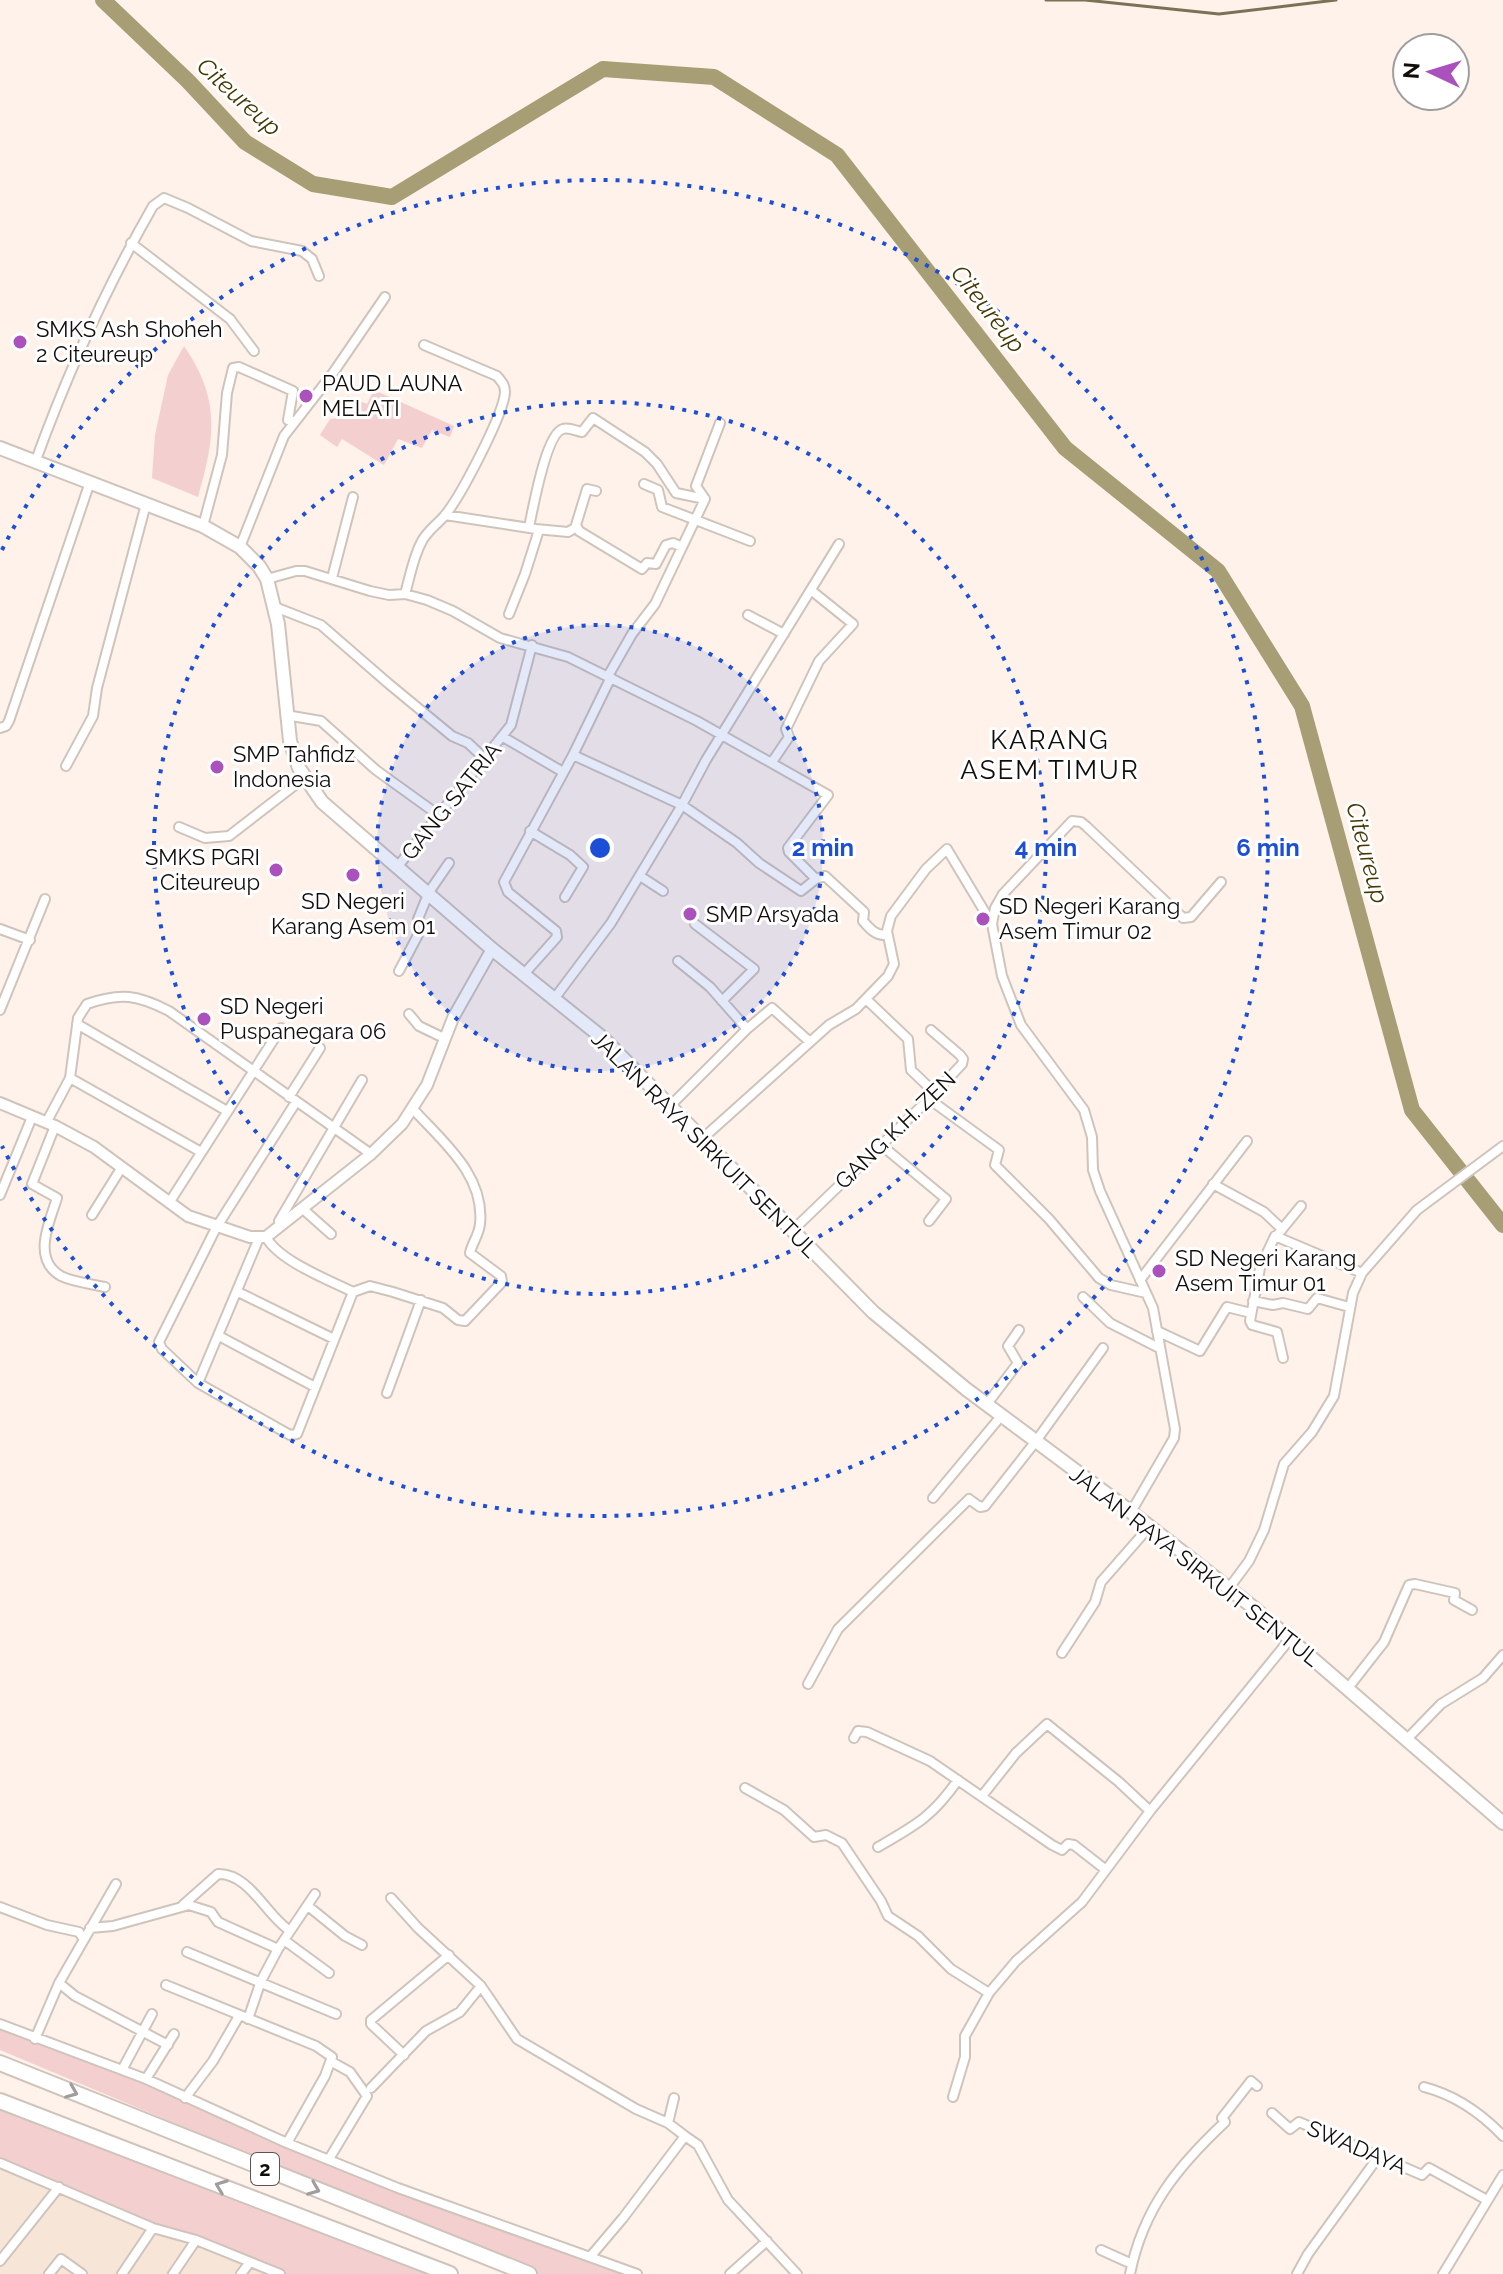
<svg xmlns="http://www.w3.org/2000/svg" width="1503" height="2274" font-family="Raleway,sans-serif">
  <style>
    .built { fill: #f7e5d8 }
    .green { fill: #f4cfcf }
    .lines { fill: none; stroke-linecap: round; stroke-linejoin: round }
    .stream { stroke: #7a7255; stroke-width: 3 }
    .river { stroke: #a89e75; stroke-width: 16 }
    .minor-casing { stroke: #cfc4bc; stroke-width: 12 }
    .tertiary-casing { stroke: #cfc4bc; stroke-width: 14 }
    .primary-casing { stroke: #cfc4bc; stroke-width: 16 }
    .motorway-casing { stroke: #cfc4bc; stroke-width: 18 }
    .minor { stroke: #fff; stroke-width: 8 }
    .tertiary { stroke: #fff; stroke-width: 10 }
    .primary { stroke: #fff; stroke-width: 12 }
    .motorway { stroke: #fff; stroke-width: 14 }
    .oneway { stroke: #9f9e9d }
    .ring { fill: none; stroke: #1d4ed8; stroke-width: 4; stroke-dasharray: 4 8 }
    .poi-dot { fill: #aa51bd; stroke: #fff; stroke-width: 3 }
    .labels { text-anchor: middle; stroke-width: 6; stroke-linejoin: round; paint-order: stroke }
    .shield { fill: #fff; stroke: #585654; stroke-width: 2 }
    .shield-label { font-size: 20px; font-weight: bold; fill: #100d0a }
    .poi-label { font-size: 22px; fill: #100d0a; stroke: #fff; text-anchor: start }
    .street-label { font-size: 22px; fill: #100d0a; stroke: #fff }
    .water-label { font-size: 24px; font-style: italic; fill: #443800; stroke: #fff }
    .quarter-label { font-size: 26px; letter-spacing: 2px; fill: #100d0a; stroke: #fff }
    .centre { fill: #1d4ed8; stroke: #fff; stroke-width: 4 }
    .ring-label { font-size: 24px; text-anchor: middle; font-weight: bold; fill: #1d4ed8; stroke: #fff; stroke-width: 6; stroke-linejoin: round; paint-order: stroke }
  </style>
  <rect width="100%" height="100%" fill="#fef2ea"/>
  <path class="built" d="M0 2155 329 2274H0Z"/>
  <path class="green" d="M184 346C221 400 215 437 198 497L152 478 155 435 168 375Z
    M374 390 454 426 450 437 432 430 422 448 398 439 384 465 342 439 337 447 320 435 330 419 337 418 348 396 367 404Z
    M0 2025 146 2079 287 2143 635 2274H533L0 2050Z
    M0 2101 450 2274H278L0 2162Z"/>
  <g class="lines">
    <path class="stream" d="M1046 0H1085L1219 14 1336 0"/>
    <path class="river" d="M103 0 188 81 245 142 313 184 392 197 603 69 714 77 837 155 1065 448 1218 571 1302 706 1412 1110 1503 1225"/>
    <g class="minor-casing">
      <path id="minor" d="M131 243 230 319 254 351
        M36 460C68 372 106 288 153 206L164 198 188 208 251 241 302 251 312 259 319 276
        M644 484 658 490 662 507 750 541
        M596 491 587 489 576 525 579 531 642 569 647 563 656 564 666 545 673 543 682 547
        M445 515 536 529 538 533 525 574 509 614
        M203 526 222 455 227 393 233 368 239 367 293 391 288 420 294 421
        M529 527C533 509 546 433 563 429 569 427 576 431 582 432L593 418 645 452 657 464 676 493 705 499
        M536 529 568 532 575 528
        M240 547 284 436 333 373 385 297
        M332 578 353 497
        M267 579 296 571H305L370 591 389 595 405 594 427 600 453 611 500 638 568 657 697 721 828 795 788 848 789 852 816 879
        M405 594C410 577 413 557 422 541 428 530 438 524 446 514 461 495 504 414 505 392 505 385 502 382 497 376L424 345
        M275 607 321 625 389 684 452 736 468 743 484 758
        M748 615 784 634
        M608 676 632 634 655 604 705 499 696 486 720 423
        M286 715 321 721 376 770 437 814
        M0 728 6 726 9 721 90 482
        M503 737 563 772
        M573 755 682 805 737 843 759 863 801 891 816 879 825 876 864 912 863 921C870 929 876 936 887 935
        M772 762 789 737 786 729 819 661 853 624 812 591
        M66 766 93 716 97 688 146 504
        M179 827 205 838 229 836 304 778
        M530 831 570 855 583 867 565 897
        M398 866 511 725 532 645
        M640 876 663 891
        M695 924 754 969 722 1001
        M0 929 30 940
        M678 961 710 987 747 1029
        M399 971 418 935V919L429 892 449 863
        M524 974 557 937 556 931 508 892 504 882 573 755 611 677
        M554 999 611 923 682 805 706 760 839 544
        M866 999 908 1039 911 1070 935 1093
        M0 1010 45 899
        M409 1014 419 1026 444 1038
        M77 1024 227 1111
        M289 1097 320 1048
        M929 1099 999 1150 995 1165 1049 1219 1099 1278 1111 1285 1146 1293
        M670 1106 747 1029 772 1008 810 1042
        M46 1123 70 1078
        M55 1126 32 1184 57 1198C50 1221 31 1259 61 1276 73 1282 92 1284 105 1287
        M702 1139 829 1025 856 1009 888 976 894 964 887 931 891 916 926 869 947 849 992 924
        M880 1144 946 1199 929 1221
        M201 1152 70 1078 78 1018 87 1004C121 992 138 995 169 1011L371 1154
        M1213 1184 1264 1212 1282 1229
        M0 1195 32 1117
        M169 1203 281 1028
        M304 1210 331 1234
        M92 1215 122 1167
        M279 1221 362 1080
        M792 1231 929 1099 962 1064 963 1059 960 1055 931 1030
        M1279 1233 1301 1206
        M266 1237C279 1261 329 1280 353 1292L297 1434 290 1435 198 1383 162 1349 159 1342 216 1228 296 1102
        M1140 1280 1247 1141
        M238 1292 334 1339
        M353 1292 370 1286 393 1292 443 1308 458 1320 465 1321 502 1282 501 1276 470 1253C472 1243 479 1235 480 1224 485 1175 443 1142 413 1109
        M1083 1297 1110 1323 1159 1348
        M1253 1301 1273 1305 1283 1303 1308 1309 1317 1298 1349 1307
        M1157 1331 1200 1351 1227 1307 1251 1313
        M219 1336 315 1387
        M1283 1358 1277 1332 1252 1325 1250 1321 1260 1268 1275 1236 1362 1273
        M198 1383 259 1238
        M387 1393 421 1300
        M987 1404 1018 1363 1008 1346 1019 1330
        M933 1498 1002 1415
        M1131 1512 1174 1438 1175 1429 1153 1308 1100 1191 1093 1170 1092 1137 1084 1110 1021 1025 1002 976 992 924 995 908 1003 894 1072 821 1081 822 1086 826 1183 918 1191 917 1221 882
        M1229 1588 1249 1561 1264 1530 1284 1464 1312 1432 1334 1396 1353 1293 1362 1273 1417 1210 1503 1146
        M1062 1653 1095 1602 1101 1582 1150 1526
        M808 1684 838 1629 969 1499 980 1507 985 1506 1036 1441 1103 1348
        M1348 1688 1384 1642 1409 1585 1415 1584 1455 1593 1454 1600 1472 1610
        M854 1738 858 1731 867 1732 930 1761 1052 1845 1062 1850 1068 1844 1074 1845 1106 1870
        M1407 1739 1441 1704 1483 1678 1503 1655
        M745 1788 784 1810 814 1837 826 1835 842 1843 881 1901 888 1916 918 1936 951 1969 989 1993
        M982 1796 1016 1753 1047 1724 1119 1782 1150 1811
        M878 1847C916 1825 932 1817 958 1780
        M391 1898 418 1928 481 1986 517 2039 636 2109 668 2123
        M183 1905 218 1874C249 1873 266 1915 289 1930
        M308 1906 345 1936 362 1945
        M0 1907 47 1925 79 1932 83 1938
        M90 1928 113 1926 189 1905 211 1912 218 1922 278 1949
        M284 1940 329 1973
        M187 1952 336 2014
        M59 1983 75 1996 168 2045
        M166 1985 316 2046 332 2057 325 2076 287 2143
        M248 2019 261 1981 278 1949 315 1894
        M0 2024 146 2079 287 2143 398 2188 637 2274
        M35 2039 59 1983 116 1884
        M404 2055 371 2024V2020L449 1955
        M122 2070 152 2014
        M146 2079 174 2034
        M1424 2087C1455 2095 1481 2113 1503 2136
        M371 2088 426 2031 460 2012 481 1986
        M953 2097 965 2057V2036L989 1993 1016 1961 1082 1902 1150 1811 1290 1639
        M185 2098 213 2061 239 2016
        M1272 2113 1290 2129 1299 2122 1422 2175 1429 2168 1487 2200
        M685 2136 698 2145 728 2200 797 2274
        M329 2159 367 2096 350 2072 332 2062
        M0 2163 153 2228 196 2240 280 2274
        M1101 2250 1132 2264
        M590 2257 623 2218 685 2136 668 2123 674 2098
        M0 2261 59 2187
        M49 2274 61 2259 82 2274
        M122 2274 153 2228
        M173 2274 196 2240
        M241 2274 250 2262
        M730 2274 767 2241
        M1130 2274C1143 2209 1177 2167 1225 2122L1222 2118 1251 2081 1257 2086
        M1297 2274 1308 2254 1379 2156
        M1443 2274 1503 2175"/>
    </g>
    <g class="tertiary-casing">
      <path id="tertiary" d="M0 1103 55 1126 94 1147 188 1216 250 1237H266L371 1154 402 1124 427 1085 453 1018 492 949"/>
    </g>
    <g class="primary-casing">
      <path id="primary" d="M0 448 203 526 240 547 259 566 267 579 278 624 290 741 299 768 322 802 492 949 604 1039 873 1312 966 1389 1131 1512 1254 1608 1503 1823"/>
    </g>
    <g class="motorway-casing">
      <path id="motorway" d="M0 2063 529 2274
        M0 2101 450 2274"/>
    </g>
    <use href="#minor" class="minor"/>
    <use href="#tertiary" class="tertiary"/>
    <use href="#primary" class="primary"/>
    <use href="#motorway" class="motorway"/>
  </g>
  <defs><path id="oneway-chevron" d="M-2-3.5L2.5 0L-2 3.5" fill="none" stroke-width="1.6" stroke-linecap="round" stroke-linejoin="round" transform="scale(2)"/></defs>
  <g class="oneway">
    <use href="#oneway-chevron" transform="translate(72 2092) rotate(22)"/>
    <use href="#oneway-chevron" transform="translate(221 2186) rotate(-159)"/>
    <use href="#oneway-chevron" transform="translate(314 2189) rotate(22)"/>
  </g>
  <circle cx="600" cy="848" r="223" fill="#1d4ed8" fill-opacity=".12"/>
  <g class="ring">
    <circle cx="600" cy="848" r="223"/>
    <circle cx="600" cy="848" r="446"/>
    <path d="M2 550A668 668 0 1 1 2 1146"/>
  </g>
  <g class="poi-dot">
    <circle cx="20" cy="342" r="8"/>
    <circle cx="306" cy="396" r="8"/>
    <circle cx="217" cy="767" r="8"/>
    <circle cx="276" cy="870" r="8"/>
    <circle cx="353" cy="875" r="8"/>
    <circle cx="690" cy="914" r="8"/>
    <circle cx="983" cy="919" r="8"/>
    <circle cx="204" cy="1019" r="8"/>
    <circle cx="1159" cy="1271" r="8"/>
  </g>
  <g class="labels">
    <rect class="shield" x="251" y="2153" width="28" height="32" rx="6"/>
    <g class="shield-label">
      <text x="265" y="2176">2</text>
    </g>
    <g class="poi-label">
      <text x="36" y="337">SMKS Ash Shoheh<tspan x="36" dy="25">2 Citeureup</tspan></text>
      <text x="322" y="391">PAUD LAUNA<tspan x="322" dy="25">MELATI</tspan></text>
      <text x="233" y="762">SMP Tahfidz<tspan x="233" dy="25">Indonesia</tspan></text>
      <text x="260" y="865" text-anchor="end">SMKS PGRI<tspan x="260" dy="25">Citeureup</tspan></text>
      <text x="353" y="909" text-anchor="middle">SD Negeri<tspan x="353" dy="25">Karang Asem 01</tspan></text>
      <text x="999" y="914">SD Negeri Karang<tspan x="999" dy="25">Asem Timur 02</tspan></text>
      <text x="706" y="922">SMP Arsyada</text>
      <text x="220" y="1014">SD Negeri<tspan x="220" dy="25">Puspanegara 06</tspan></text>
      <text x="1175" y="1266">SD Negeri Karang<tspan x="1175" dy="25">Asem Timur 01</tspan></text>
    </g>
    <g class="street-label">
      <text transform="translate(451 801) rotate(-51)" y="8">GANG SATRIA</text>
      <text transform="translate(895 1130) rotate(-44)" y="8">GANG K.H. ZEN</text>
      <text transform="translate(705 1144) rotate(45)" y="8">JALAN RAYA SIRKUIT SENTUL</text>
      <text transform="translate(1195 1566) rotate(38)" y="8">JALAN RAYA SIRKUIT SENTUL</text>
      <text transform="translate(1357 2147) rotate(23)" y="8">SWADAYA</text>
    </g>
    <g class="water-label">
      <text transform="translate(239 97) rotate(42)" y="8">Citeureup</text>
      <text transform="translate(988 309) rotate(52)" y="8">Citeureup</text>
      <text transform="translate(1367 853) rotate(75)" y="8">Citeureup</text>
    </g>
    <g class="quarter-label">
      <text x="1050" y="749">KARANG<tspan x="1050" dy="30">ASEM TIMUR</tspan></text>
    </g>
  </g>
  <circle cx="600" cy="848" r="12" class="centre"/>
  <g class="ring-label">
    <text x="823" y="856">2 min</text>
    <text x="1046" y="856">4 min</text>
    <text x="1268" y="856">6 min</text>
  </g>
  <g transform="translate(1431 72) rotate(274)"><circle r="38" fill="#ffffff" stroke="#9f9e9d" stroke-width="2"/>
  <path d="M0-6L14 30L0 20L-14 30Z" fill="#aa51bd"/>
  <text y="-12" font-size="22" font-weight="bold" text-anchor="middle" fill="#100d0a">N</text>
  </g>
</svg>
